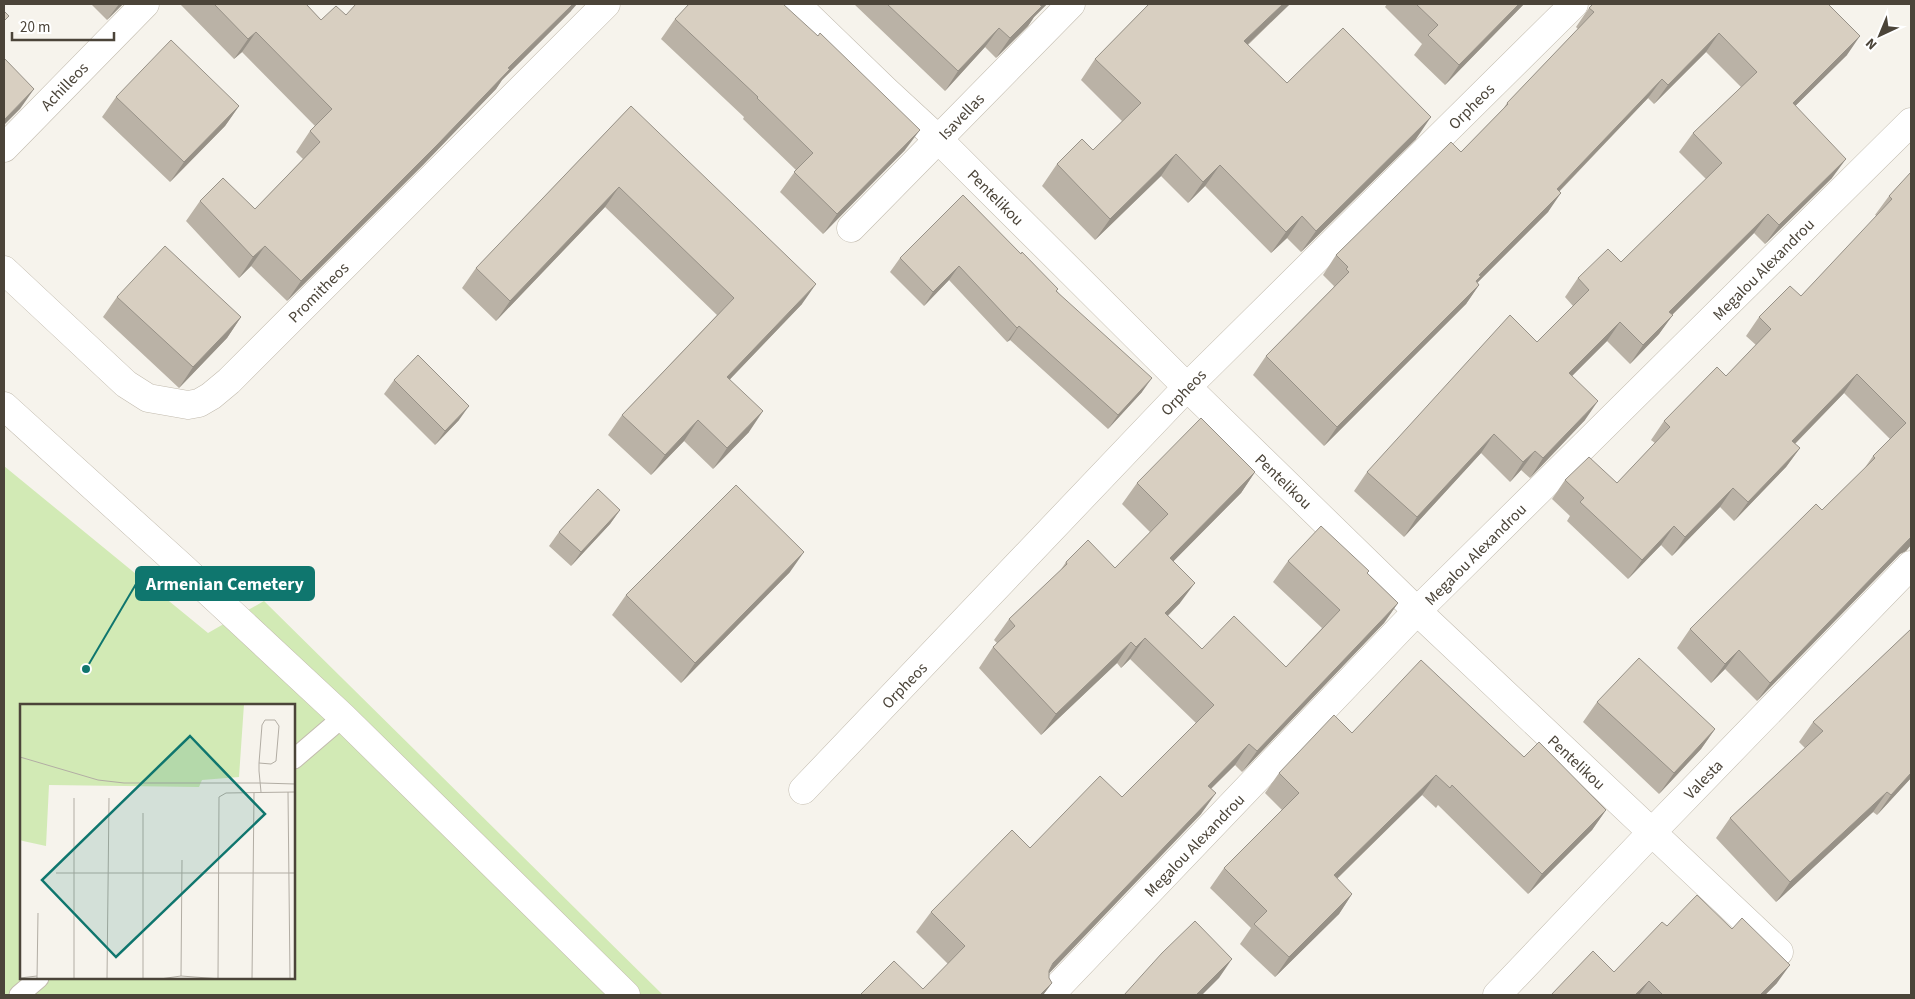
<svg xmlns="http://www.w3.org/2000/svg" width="1915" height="999" font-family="'Source Sans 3',sans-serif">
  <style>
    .green { fill: #d2eab5; fill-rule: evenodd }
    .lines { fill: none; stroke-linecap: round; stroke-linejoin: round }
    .lane-casing { stroke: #c2bbae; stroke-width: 21 }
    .street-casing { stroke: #c2bbae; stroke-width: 29 }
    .lane { stroke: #fff; stroke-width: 19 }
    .street { stroke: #fff; stroke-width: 28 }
    .wall { fill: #bab2a6 }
    .shaded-wall { fill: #979187 }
    .building { fill: #d8cfc1; stroke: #979187 }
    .labels { text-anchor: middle; stroke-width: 4; stroke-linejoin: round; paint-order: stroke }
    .street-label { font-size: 16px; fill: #4b4439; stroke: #fff }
    .inset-road { fill: none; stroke: #b2ada4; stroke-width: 1 }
    .view { fill: #0f766e; fill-opacity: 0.15; stroke: #0f766e; stroke-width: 2.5 }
    .inset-edge { fill: none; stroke: #4b4439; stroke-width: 2.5 }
    .leader { fill: none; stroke: #0f766e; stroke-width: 2 }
    .callout-dot { fill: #0f766e; stroke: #fff; stroke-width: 2 }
    .callout { fill: #0f766e; stroke: #0f766e; stroke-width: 2 }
    .callout-label { font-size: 18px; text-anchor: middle; font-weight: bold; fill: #fff }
  </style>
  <rect width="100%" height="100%" fill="#f6f3ec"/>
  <path class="green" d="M4 466 208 633 264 601 663 995H4ZM21 705H294V978H21Z"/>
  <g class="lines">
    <g class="lane-casing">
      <path id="lane" d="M294 759 343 717
        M19 995 39 978"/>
    </g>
    <g class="street-casing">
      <path id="street" d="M796 4 885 90 938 139 1187 387 1417 611 1779 952
        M4 148 145 4
        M851 228 1071 4
        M4 270 126 384 148 398 188 405 199 403 211 396 229 381 606 4
        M4 406 182 567 343 717 626 995
        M803 790 1187 387 1574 4
        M1050 995 1417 611 1911 122
        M1497 995 1652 832 1911 565"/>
    </g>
    <use href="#lane" class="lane"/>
    <use href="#street" class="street"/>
  </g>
  <path class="wall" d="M91 4H123L107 20Z
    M180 4H306L321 20 346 15 571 11 502 80 496 89 423 165 287 301 251 266 239 278 186 221 200 201 255 209 303 159 296 152 310 131 315 126 242 52 234 59Z
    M854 4H1047L1034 17 1028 26 996 58 985 47 945 91Z
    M1149 4H1290L1248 45 1287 83 1416 139 1301 252 1287 238 1271 253 1205 186 1188 203 1161 176 1095 240 1042 186 1057 164 1093 150 1122 121 1081 80 1095 59Z
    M1387 4H1524L1445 85 1414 55 1422 44 1385 7Z
    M1589 8 1847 55 1795 106 1832 178 1765 244 1754 233 1672 315 1659 334 1630 364 1607 341 1572 376 1585 420 1530 478 1521 470 1510 482 1481 453 1404 537 1354 491 1367 472 1537 342 1573 306 1565 297 1578 278 1621 262 1706 179 1679 152 1693 133 1741 87 1706 52 1654 104 1648 98 1559 192 1548 212 1477 283 1479 285 1466 304 1324 446 1253 375 1266 356 1333 288 1334 286 1323 275 1336 255 1461 152 1503 109 1507 103 1578 29 1576 27Z
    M675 19 905 150 823 234 780 192 796 170 743 119 744 117 661 39Z
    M116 97 239 106 225 126 170 182 102 117Z
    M631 106 802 304 730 379 749 432 713 469 684 441 651 475 608 435 622 415 717 315 605 207 496 321 462 288 476 268Z
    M1911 173V545L1906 551 1900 554 1757 701 1725 669 1711 683 1677 648 1690 629 1822 510 1864 469 1873 456 1890 439 1844 393 1795 444 1800 448 1786 467 1734 521 1720 507 1672 556 1661 545 1628 579 1567 521 1570 516 1552 499 1565 480 1617 483 1655 443 1651 440 1664 421 1726 376 1756 345 1746 336 1759 317 1801 296 1877 216 1875 215 1889 196Z
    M963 195 1057 291 1142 392 1108 429 1010 340 1007 342 949 280 924 306 890 272 900 258Z
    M117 297 241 317 227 338 179 388 103 317Z
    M394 380 459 420 435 445 384 394Z
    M1255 472 1241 493 1173 561 1180 603 1168 616 1202 649 1286 667 1322 628 1273 582 1288 561 1367 573 1398 603 1384 623 1242 772 1235 765 1211 789 1201 814 1049 973V978L1052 983 1043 995H860L923 989 948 964 916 932 931 912 1030 848 1122 797 1196 723 1130 659 1121 668 1117 663 1041 735 979 668 993 647 997 643 994 640 1009 619 1060 571 1066 562 1115 568 1150 532 1122 504 1137 483Z
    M620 510 610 524 571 566 549 546 559 532Z
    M790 572 681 683 612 615 626 595Z
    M1911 629V778L1877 815 1873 812 1776 902 1716 838 1730 818 1805 748 1799 742 1813 722Z
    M1597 702 1715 729 1701 749 1659 794 1583 722Z
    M1352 733 1524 757 1606 810 1592 830 1528 894 1438 805 1436 808 1422 795 1337 879 1352 894 1339 914 1275 977 1240 944 1251 928 1210 888 1224 868 1282 810 1265 793 1279 773Z
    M1667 926 1777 983 1765 995H1551L1614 972Z"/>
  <path class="shaded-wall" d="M119 4H123L107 20Z
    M573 4H577L571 11 502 80 496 89 423 165 287 301 301 281 508 68Z
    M1041 4H1047L1034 17 1028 26 996 58 1010 38Z
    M1283 4H1290L1229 62 1244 41Z
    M1519 4H1524L1445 85 1459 65Z
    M999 28 985 47 945 91 958 71Z
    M256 32 242 52 234 59 248 39Z
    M1719 33 1706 52 1654 104 1668 85Z
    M1860 36 1847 55 1779 122 1793 103Z
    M1662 79 1648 98 1543 208 1557 189Z
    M34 89 20 109 4 125V120Z
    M239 106 225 126 170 182 184 162Z
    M1431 117 1416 139 1301 252 1316 231Z
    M920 130 905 150 823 234 837 214Z
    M1176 154 1161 176 1095 240 1110 219Z
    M1846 159 1832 178 1765 244 1779 225Z
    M1220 165 1205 186 1188 203 1203 182Z
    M619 187 605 207 496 321 510 301Z
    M1561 193 1548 212 1473 287 1479 275Z
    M1768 214 1754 233 1656 331 1669 312Z
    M1302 216 1287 238 1271 253 1286 232Z
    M265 246 251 266 239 278 253 257Z
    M959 266 949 280 924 306 933 292Z
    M816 284 802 304 713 397 727 377Z
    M1479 285 1466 304 1324 446 1337 427Z
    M1673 315 1659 334 1630 364 1643 345Z
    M241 317 227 338 179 388 193 367Z
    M1620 322 1607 341 1556 392 1569 373Z
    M1019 326 1010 340 1007 342 1017 328Z
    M1857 374 1844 393 1779 460 1792 441Z
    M1152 378 1142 392 1108 429 1118 415Z
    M1598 401 1585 420 1530 478 1543 458Z
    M469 406 459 420 435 445 445 431Z
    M763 411 749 432 713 469 727 448Z
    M698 420 684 441 651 475 665 455Z
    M1494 434 1481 453 1404 537 1417 517Z
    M1800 448 1786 467 1734 521 1748 502Z
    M1535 451 1521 470 1510 482 1523 462Z
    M1255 472 1241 493 1156 579 1170 558Z
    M1733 488 1720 507 1672 556 1685 537Z
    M620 510 610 524 571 566 581 552Z
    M1674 526 1661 545 1628 579 1642 560Z
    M1911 537V545L1906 551 1900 554 1757 701 1770 683Z
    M804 552 790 572 681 683 695 663Z
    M1195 583 1180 603 1150 633 1165 613Z
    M1398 603 1384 623 1242 772 1257 751Z
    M1145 638 1130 659 1121 668 1136 647Z
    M1131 642 1117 663 1041 735 1056 714Z
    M1739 650 1725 669 1711 683 1725 664Z
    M1715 729 1701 749 1659 794 1674 773Z
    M1249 744 1235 765 1193 806 1208 786Z
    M1911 773V778L1877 815 1891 795Z
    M1436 775 1422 795 1320 895 1334 875Z
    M1887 792 1873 812 1776 902 1790 882Z
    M1216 793 1201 814 1039 984 1053 963Z
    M1606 810 1592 830 1528 894 1542 874Z
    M1352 894 1339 914 1275 977 1289 957Z
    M1232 959 1219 978 1202 995H1196Z
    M1790 965 1777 983 1765 995H1760Z
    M1649 981 1639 995H1635Z
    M1052 983 1043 995H1040Z"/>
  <path class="building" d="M214 4H306L321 20 336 6 346 15 356 4H573L508 68 510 69 437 145 301 281 265 246 253 257 200 201 223 178 255 209 320 142 310 131 332 109 256 32 248 39Z
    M689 4H783L818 36 820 33 920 130 837 214 794 172 813 153 757 98 758 97 675 19Z
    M887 4H1041L1040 5 1042 6 1010 38 999 28 958 71Z
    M1149 4H1283L1244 41 1287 83 1343 28 1431 117 1316 231 1302 216 1286 232 1220 165 1203 182 1176 154 1110 219 1057 164 1082 139 1093 150 1141 103 1095 59Z
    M1416 4H1519L1459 65 1428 35 1438 25Z
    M1593 4H1828L1860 36 1793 103 1846 159 1779 225 1768 214 1669 312 1673 315 1643 345 1620 322 1569 373 1598 401 1543 458 1535 451 1523 462 1494 434 1417 517 1367 472 1510 315 1537 342 1589 290 1578 278 1608 249 1621 262 1722 163 1693 133 1757 72 1719 33 1668 85 1662 79 1557 189 1561 193 1479 275 1481 276 1476 281 1479 285 1337 427 1266 356 1349 272 1346 269 1348 267 1336 255 1451 142 1461 152 1508 104 1507 103 1594 12 1589 8Z
    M4 11 9 16 4 21Z
    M171 40 239 106 184 162 116 97Z
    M4 58 34 89 4 120Z
    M631 106 816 284 727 377 763 411 727 448 698 420 665 455 622 415 734 298 619 187 510 301 476 268Z
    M1911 172V537L1770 683 1739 650 1725 664 1690 629 1816 504 1822 510 1875 458 1873 456 1906 423 1857 374 1792 441 1800 448 1748 502 1733 488 1685 537 1674 526 1642 560 1580 502 1584 498 1565 480 1589 457 1617 483 1670 427 1664 421 1717 367 1726 376 1771 329 1759 317 1790 286 1801 296 1892 199 1889 196Z
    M963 195 1021 254 1022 252 1058 289 1056 291 1152 378 1118 415 1019 326 1017 328 959 266 933 292 900 258Z
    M165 246 241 317 193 367 117 297Z
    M418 355 469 406 445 431 394 380Z
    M1201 418 1255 472 1170 558 1195 583 1165 613 1202 649 1234 616 1286 667 1340 610 1288 561 1321 526 1369 571 1367 573 1398 603 1257 751 1249 744 1208 786 1216 793 1053 963 1049 971V978L1052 983 1040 995H860L894 961 923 989 965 946 931 912 1012 830 1030 848 1100 776 1122 797 1214 705 1145 638 1136 647 1131 642 1056 714 993 647 1015 626 1009 619 1067 564 1066 562 1088 540 1115 568 1168 514 1137 483Z
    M736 485 804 552 695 663 626 595Z
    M598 489 620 510 581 552 559 532Z
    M1911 629V773L1891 795 1887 792 1790 882 1730 818 1823 731 1813 722Z
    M1639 658 1715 729 1674 773 1597 702Z
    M1421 660 1524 757 1539 742 1606 810 1542 874 1452 785 1450 788 1436 775 1334 875 1352 894 1289 957 1254 924 1267 911 1224 868 1299 793 1279 773 1334 715 1352 733Z
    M1697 895 1732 929 1742 918 1790 965 1760 995H1663L1649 981 1635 995H1551L1593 951 1614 972 1662 922 1667 926Z
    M1195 921 1232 959 1196 995H1124L1162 953Z"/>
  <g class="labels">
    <g class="street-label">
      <text transform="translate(64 86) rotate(-46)" y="6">Achilleos</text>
      <text transform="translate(1471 106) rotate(-45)" y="6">Orpheos</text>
      <text transform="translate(961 116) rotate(-46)" y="6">Isavellas</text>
      <text transform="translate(996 197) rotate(45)" y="6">Pentelikou</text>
      <text transform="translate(1763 269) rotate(-45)" y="6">Megalou Alexandrou</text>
      <text transform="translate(318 292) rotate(-45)" y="6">Promitheos</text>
      <text transform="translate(1183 392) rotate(-46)" y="6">Orpheos</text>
      <text transform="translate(1284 481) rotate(44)" y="6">Pentelikou</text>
      <text transform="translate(1475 554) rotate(-45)" y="6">Megalou Alexandrou</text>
      <text transform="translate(904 685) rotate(-46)" y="6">Orpheos</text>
      <text transform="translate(1577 762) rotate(43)" y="6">Pentelikou</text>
      <text transform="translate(1703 779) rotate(-46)" y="6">Valesta</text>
      <text transform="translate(1194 845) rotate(-46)" y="6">Megalou Alexandrou</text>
    </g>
  </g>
  <g transform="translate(20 704)">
    <rect width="275" height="275" fill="#f6f3ec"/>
    <path d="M0 0H224L219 73 182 76 179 83 29 81 26 142 3 137 0 136Z" fill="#d2eab5"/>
    <path class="inset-road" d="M0 53 78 76 104 79H241M239 59 251 60 256 57 259 22 255 16H245L242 21 239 59V67L241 88M241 79 275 80M268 88 270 274M54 94V275M36 169H275M161 272 162 156M0 274 17 272M198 274 199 93 206 89 275 88M17 275 18 209M87 275 89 94M123 275V109M140 275 161 272 201 275M232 275 234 89"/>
    <path class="view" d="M170 32 245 110 96 253 22 176Z"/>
    <rect width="275" height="275" class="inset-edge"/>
  </g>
  <path class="leader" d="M86 669L136 584"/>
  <circle class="callout-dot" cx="86" cy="669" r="5"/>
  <rect class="callout" x="136" y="567" width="178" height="33" rx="5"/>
  <g class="callout-label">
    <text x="225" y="590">Armenian Cemetery</text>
  </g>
  <rect width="1915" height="999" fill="none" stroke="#4b4439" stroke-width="10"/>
  <g transform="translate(1880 35) rotate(224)" stroke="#ffffff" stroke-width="4" paint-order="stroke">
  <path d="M0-4L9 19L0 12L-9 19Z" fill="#4b4439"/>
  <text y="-8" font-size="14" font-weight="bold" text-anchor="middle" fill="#4b4439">N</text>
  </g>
  <path d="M12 32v8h102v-8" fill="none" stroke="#4b4439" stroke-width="2.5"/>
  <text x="20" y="32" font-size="15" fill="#4b4439" stroke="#ffffff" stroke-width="4" paint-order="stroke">20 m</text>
</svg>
